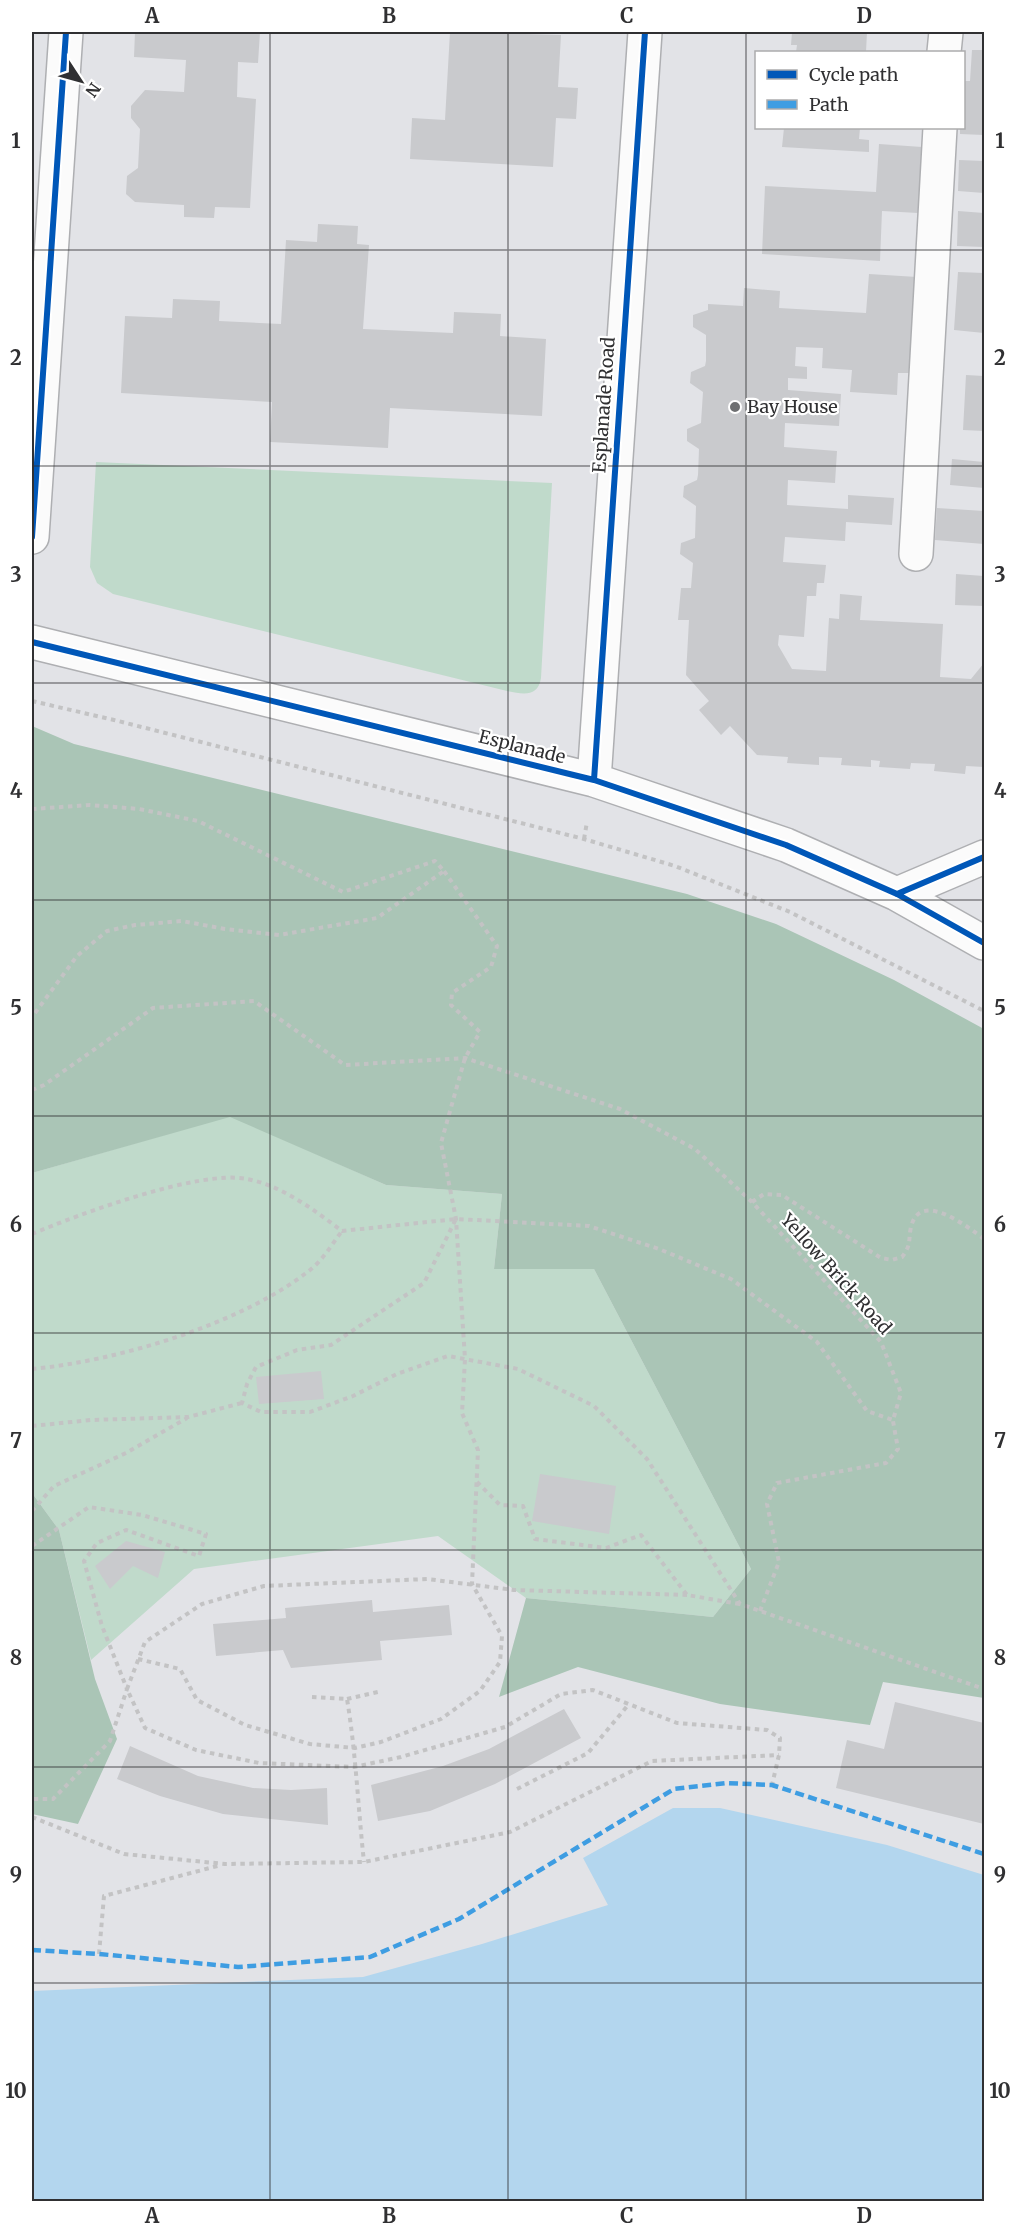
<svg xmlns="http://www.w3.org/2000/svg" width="1016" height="2233" font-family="Merriweather,serif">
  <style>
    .green { fill: #c0dacb }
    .forest { fill: #aac5b6 }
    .water { fill: #b3d6ee }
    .building { fill: #c9cacd }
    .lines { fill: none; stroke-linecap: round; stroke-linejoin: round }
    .minor-casing { stroke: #aeafb2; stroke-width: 36 }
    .path { stroke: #c3c3c4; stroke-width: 4; stroke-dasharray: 4.5 4.5; stroke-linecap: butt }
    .minor { stroke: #fbfbfb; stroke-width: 33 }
    .quiet { stroke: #3e9de2; stroke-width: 4.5; stroke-dasharray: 9 4.5; stroke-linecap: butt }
    .cycleway-casing { stroke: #fff; stroke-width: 10 }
    .cycleway { stroke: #0057b8; stroke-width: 6 }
    .grid { fill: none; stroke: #303032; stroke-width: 1.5; stroke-opacity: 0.55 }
    .poi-dot { fill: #6e6f71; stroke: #fff; stroke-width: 2 }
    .labels { text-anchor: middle; stroke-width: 4.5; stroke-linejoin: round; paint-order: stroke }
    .street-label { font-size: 18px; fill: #303032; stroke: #fff }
    .poi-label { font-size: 18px; fill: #303032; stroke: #fff; text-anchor: start }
    .neatline { fill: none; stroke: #303032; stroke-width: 2 }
    .grid-label { font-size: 20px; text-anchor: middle; font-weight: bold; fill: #303032 }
  </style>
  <rect width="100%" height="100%" fill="#e2e3e7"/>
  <path class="green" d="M96 462 552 483 541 678C538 698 522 694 507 691L113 594 97 583 90 567Z
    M230 1116 386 1185 502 1194 494 1269H594L751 1569 713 1617 526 1598 438 1536 194 1569 91 1660 59 1530 32 1493V1173Z"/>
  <path class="forest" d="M32 726 74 744 687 894 776 924 894 980 984 1029V1698L883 1682 870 1725 720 1704 578 1667 499 1697 526 1598 713 1617 751 1569 594 1269H494L502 1194 386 1185 230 1117 32 1173Z
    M32 1493 59 1530 95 1679 117 1739 78 1824 32 1814Z"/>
  <path class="water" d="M673 1808H720L887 1845 984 1875V2201H32V1991L363 1977 482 1944 608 1905 583 1858Z"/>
  <path class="building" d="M135 32H260L258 63 238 62 237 97 256 99 250 208 215 207 214 218 184 217V205L135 202 126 194 127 176 138 168 140 129 131 118V106L145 90 184 92 186 60 134 57Z
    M450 32 561 35 558 87 578 88 576 119 556 118 553 167 410 159 412 118 445 120Z
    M792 32H867L866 52H796L797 45H791Z
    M972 50H984V135L960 134V128H964V81H970Z
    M784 128H860L859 139 869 140V152L782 147Z
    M879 144 922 147 918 213 882 211 880 261 762 254 765 186 876 192Z
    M959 160 984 161V193L958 191Z
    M958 211 984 213V247L957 246Z
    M318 224 358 226 357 244 369 245 363 329 453 333 454 312 501 314 500 336 546 339 542 416 390 408 388 448 270 442 272 402 121 393 125 316 172 318 173 299 220 301 219 321 281 324 286 240 317 242Z
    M958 272 984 273V333L954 330Z
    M869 274 917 277 911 373H898L897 395 850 392 852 370 822 368 823 348 796 347 795 366 807 367V379L788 378V390L841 394 839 426 785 423 784 447 837 451 835 483 788 480 787 505 848 509V495L894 498 892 525 846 522 845 541 785 537 783 562 826 565 824 583H817L816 596H807L804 637 779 635 778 645 792 669 826 671 829 618 839 619 840 594 862 596 860 620 943 624 940 677 971 679 984 663V767L966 766 965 774 934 771 935 764 911 763 910 769 879 767 880 761 871 760V767L841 765 842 758 819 757V765L787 763 788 757 757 755 730 726 721 735 699 710 709 701 686 675 689 620H678L681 588H691L693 563 680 554 681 543 695 538 696 506 683 497 684 486 697 480 698 475 699 449 687 441V429L701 423 703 392 690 383 691 372 705 366 706 361V335L693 327V315L708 310V304L743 306 744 288 780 291 779 308 866 313Z
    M966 375 984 376V431L963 430Z
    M952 459 984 462V488L950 485Z
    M937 508 984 511V544L935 540Z
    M956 574 984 576V606L955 605Z
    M321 1371 324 1399 259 1404 256 1377Z
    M540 1474 616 1486 609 1534 532 1521Z
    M126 1541 165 1552 158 1578 133 1566 110 1589 95 1566Z
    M372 1600 373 1612 449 1605 452 1635 380 1641 382 1660 291 1668 283 1650 216 1656 213 1624 286 1618 285 1608Z
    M895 1702 984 1723V1824L836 1788 847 1740 884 1749Z
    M564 1709 581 1738 495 1784 430 1811 378 1821 371 1785 443 1766 489 1749Z
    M130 1746 198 1776 253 1788 291 1790 327 1788 328 1825 223 1814 160 1796 117 1779Z"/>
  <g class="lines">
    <g class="minor-casing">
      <path id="minor" d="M944 52 946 32
        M32 537 66 32
        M916 554 940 128
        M32 642 594 780 786 845 897 894 984 943
        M594 780 645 32
        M897 894 984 857"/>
    </g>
    <path class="path" d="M32 701 114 720 584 839 675 866 790 912 984 1011
      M32 809 90 805 139 809 198 821 343 892 435 861 444 871 377 918 279 935 225 929 182 921 135 925 107 931 77 956 32 1017
      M584 839 587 822
      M32 1090 44 1085 153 1008 254 1001 345 1065 465 1058 620 1109 695 1149 752 1202 881 1342 901 1393 893 1420 867 1411 817 1342 731 1279 659 1249 589 1226 456 1219 424 1283 331 1345 297 1350 256 1367 247 1384 242 1403 261 1412H310L353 1396 397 1374 448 1356 518 1369 594 1406 647 1459 740 1604 984 1689
      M752 1202 764 1194 782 1195 881 1258 892 1260 902 1257C912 1244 908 1240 911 1227 920 1189 968 1227 984 1239
      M32 1234C77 1215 200 1169 247 1179 283 1186 314 1210 342 1231L456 1219
      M32 1369C117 1361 242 1324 310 1270 323 1260 332 1244 342 1231
      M32 1426 91 1420 188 1417 242 1403
      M477 1482 500 1505 523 1506 535 1539 606 1548 641 1535 687 1595 740 1604
      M32 1511 54 1486 126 1453 187 1418
      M32 1546 89 1507 142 1515 206 1534 199 1556 126 1530 97 1543 84 1561 102 1626 127 1689 110 1741 53 1799H32
      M687 1595 514 1590 427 1579 264 1586 202 1604 145 1642 127 1689 145 1728 196 1750 259 1763 354 1767 401 1757 505 1727 561 1694 593 1690 677 1723 767 1730 780 1738 779 1755 772 1785
      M760 1611 779 1562 767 1504 777 1483 886 1463 898 1449 893 1421
      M138 1659 180 1669 197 1700 245 1725 310 1744 355 1748 381 1742 441 1719 480 1691 500 1662 502 1636 472 1584 478 1450 462 1413 465 1359 456 1219 441 1143 465 1058 480 1032 451 1005 452 993 491 967 497 946 444 871
      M312 1697 347 1699C356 1753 358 1808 364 1862
      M347 1699 382 1691
      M517 1789 588 1753 629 1704
      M32 1817 124 1854 225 1864 364 1862 510 1832 652 1761 779 1755
      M99 1954 104 1896 221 1865"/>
    <use href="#minor" class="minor"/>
    <path class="quiet" d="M32 1950 99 1954 238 1967 370 1957 459 1919 674 1789 726 1783 772 1785 984 1854"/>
    <g class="cycleway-casing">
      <path id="cycleway" d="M32 537 66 32
        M32 642 594 780 786 845 897 894 984 943
        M594 780 645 32
        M897 894 984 857"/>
    </g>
    <use href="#cycleway" class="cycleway"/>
  </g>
  <path class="grid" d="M270 32V2202M508 32V2202M746 32V2202M32 250H984M32 466H984M32 683H984M32 900H984M32 1116H984M32 1333H984M32 1550H984M32 1767H984M32 1983H984"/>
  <circle class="poi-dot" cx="735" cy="407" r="6"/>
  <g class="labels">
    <g class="street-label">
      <text transform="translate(604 405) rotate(-86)" y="6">Esplanade Road</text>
      <text transform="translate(522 747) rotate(14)" y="6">Esplanade</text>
      <text transform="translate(836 1274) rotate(48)" y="6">Yellow Brick Road</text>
    </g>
    <g class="poi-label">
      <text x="747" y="413">Bay House</text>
    </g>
  </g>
  <rect width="1016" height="2233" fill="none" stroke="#ffffff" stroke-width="66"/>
  <rect x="755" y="51" width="210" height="78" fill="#ffffff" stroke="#acacad" stroke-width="1.5"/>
  <rect x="767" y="70" width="30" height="9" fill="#0057b8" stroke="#acacad" stroke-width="1.5"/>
  <text x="809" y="81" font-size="18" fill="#303032">Cycle path</text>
  <rect x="767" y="100" width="30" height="9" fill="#3e9de2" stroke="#acacad" stroke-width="1.5"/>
  <text x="809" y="111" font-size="18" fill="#303032">Path</text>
  <g transform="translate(81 81) rotate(126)" stroke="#ffffff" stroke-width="4.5" paint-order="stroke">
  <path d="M0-4.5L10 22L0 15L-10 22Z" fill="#303032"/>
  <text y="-9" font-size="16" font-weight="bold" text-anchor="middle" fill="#303032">N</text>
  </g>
  <rect x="33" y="33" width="950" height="2167" class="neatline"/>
  <g class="grid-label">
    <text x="152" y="23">A</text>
    <text x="389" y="23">B</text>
    <text x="627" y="23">C</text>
    <text x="864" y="23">D</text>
    <text x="16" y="148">1</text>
    <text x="1000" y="148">1</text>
    <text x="16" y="365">2</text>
    <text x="1000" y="365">2</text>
    <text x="16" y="582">3</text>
    <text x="1000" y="582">3</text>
    <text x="16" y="798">4</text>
    <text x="1000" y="798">4</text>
    <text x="16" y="1015">5</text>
    <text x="1000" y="1015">5</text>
    <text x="16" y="1232">6</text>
    <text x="1000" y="1232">6</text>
    <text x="16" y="1448">7</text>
    <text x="1000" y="1448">7</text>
    <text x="16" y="1665">8</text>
    <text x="1000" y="1665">8</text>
    <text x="16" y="1882">9</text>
    <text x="1000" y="1882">9</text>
    <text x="16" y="2098">10</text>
    <text x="1000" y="2098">10</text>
    <text x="152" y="2223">A</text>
    <text x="389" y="2223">B</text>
    <text x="627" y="2223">C</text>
    <text x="864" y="2223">D</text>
  </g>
</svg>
